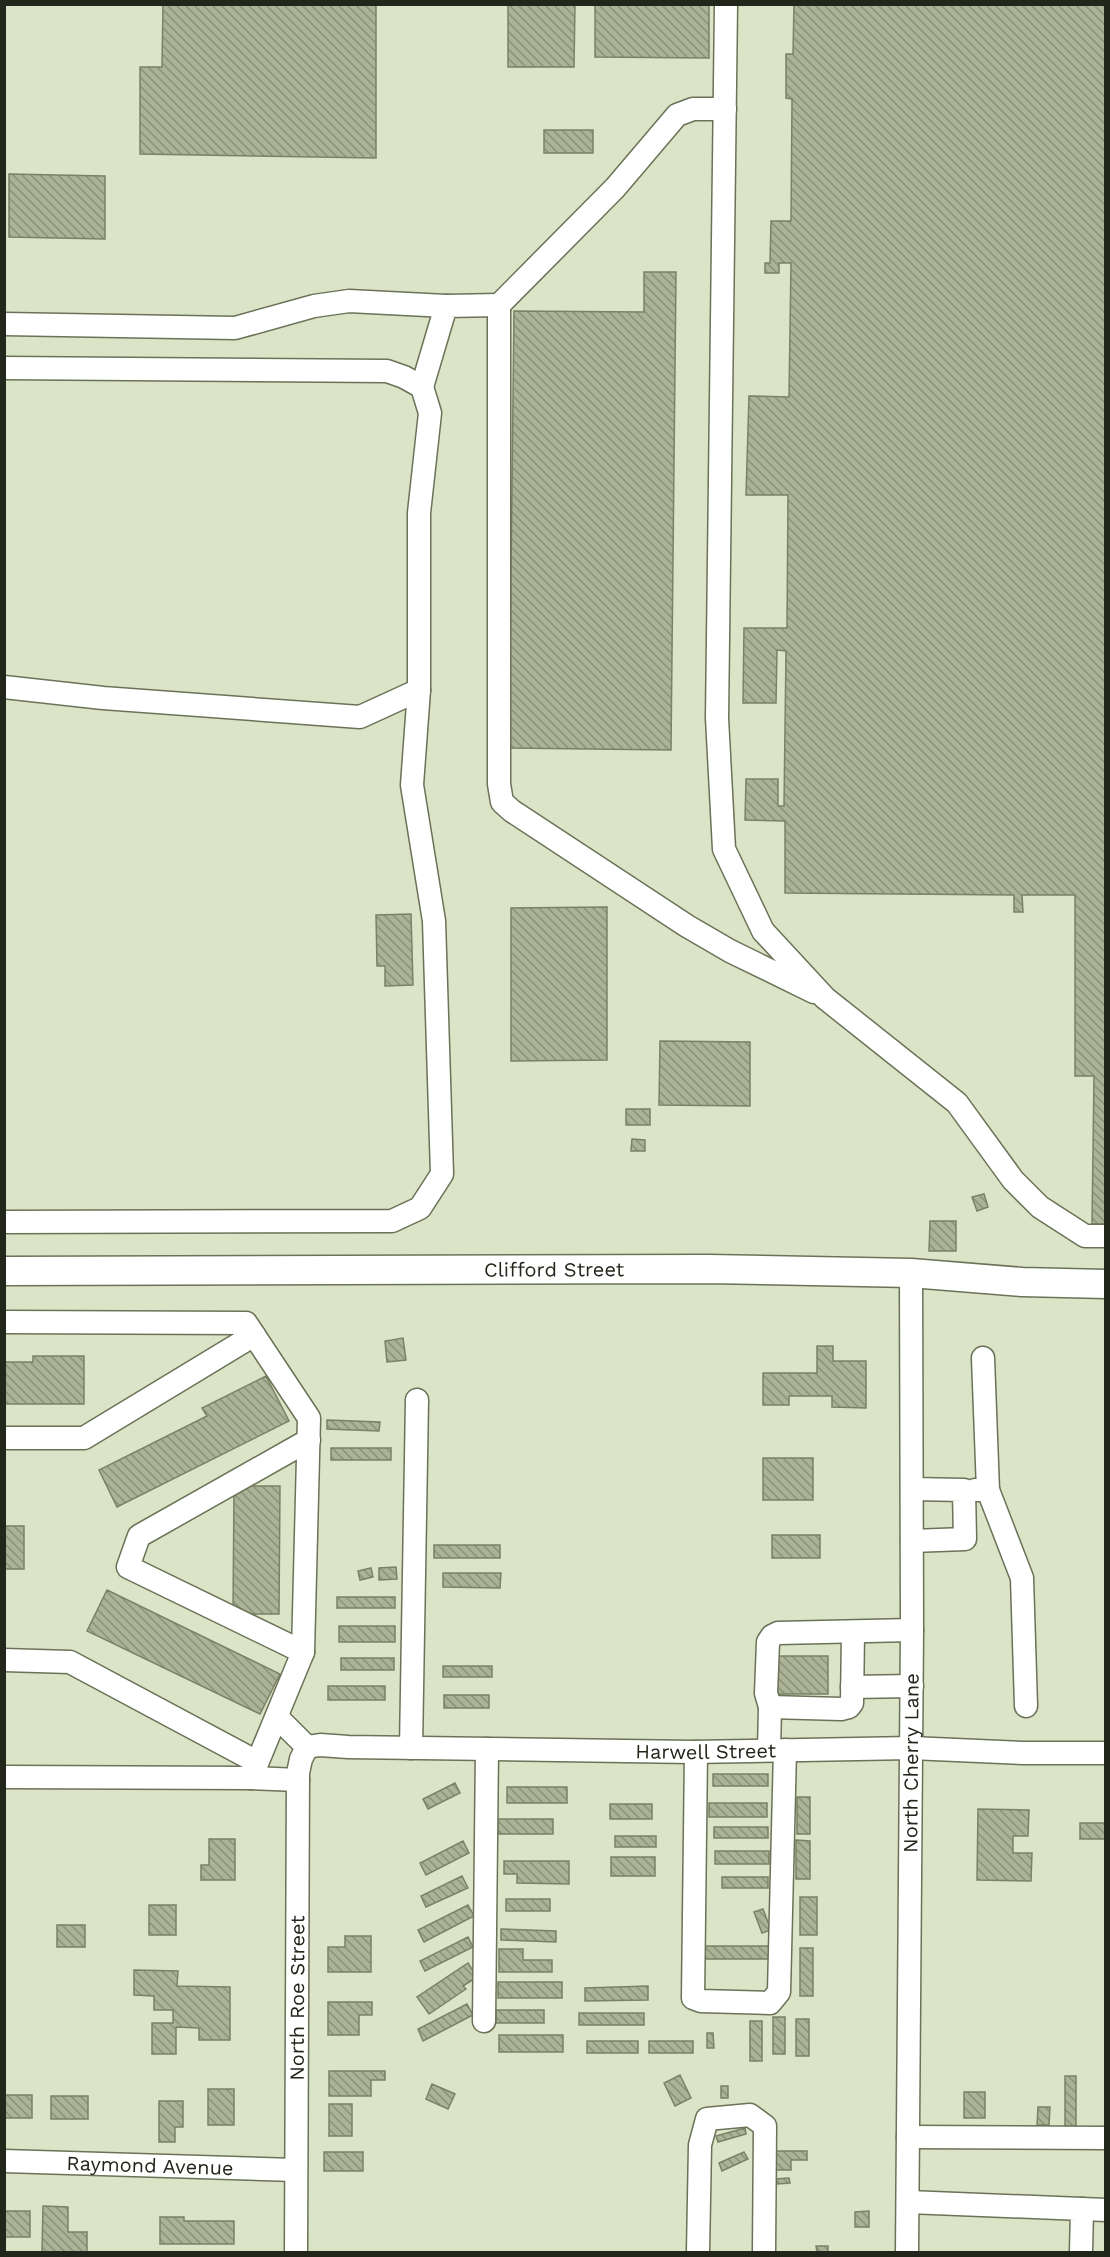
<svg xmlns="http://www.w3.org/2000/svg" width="1110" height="2257" font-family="'Work Sans',sans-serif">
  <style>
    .building { fill: url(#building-back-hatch); stroke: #7a8166; stroke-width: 1.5 }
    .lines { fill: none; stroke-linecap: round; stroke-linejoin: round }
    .minor-casing { stroke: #6b7257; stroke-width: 25 }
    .major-casing { stroke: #6b7257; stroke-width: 31 }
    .minor { stroke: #fff; stroke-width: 22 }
    .major { stroke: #fff; stroke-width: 28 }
    .labels { text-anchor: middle; stroke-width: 5; stroke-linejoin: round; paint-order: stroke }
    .street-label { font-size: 20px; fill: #23261b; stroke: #fff }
  </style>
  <defs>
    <pattern id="building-back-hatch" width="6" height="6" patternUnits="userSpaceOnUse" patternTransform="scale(1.5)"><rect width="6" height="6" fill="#abb296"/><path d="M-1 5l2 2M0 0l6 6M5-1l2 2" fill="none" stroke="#8b917a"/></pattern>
  </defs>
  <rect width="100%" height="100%" fill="#dbe4c6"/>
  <path class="building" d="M163 4H376V158L140 154V67H162Z
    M508 4H575L574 67H508Z
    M595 4H709V58L595 57Z
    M794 4H1106V1224H1092L1094 1076H1075V895H1022L1023 912H1014V895L785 893V821L745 820 746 779H778V806H784L786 651 777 650 776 703H743L744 628H787L788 495H746L749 396 789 397 791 263H779V273H765V263H770L771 221H791L792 99 786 98V54H793Z
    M544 130H593V153H544Z
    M9 174 105 176V239L9 237Z
    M644 272H676L671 750 509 748 514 311 644 312Z
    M607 907V1060L511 1061V908Z
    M411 914 413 985 385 986V966H377L376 915Z
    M660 1041 750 1042V1106L659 1105Z
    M626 1109H650V1125H626Z
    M632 1139 645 1140V1151H631Z
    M984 1194 988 1207 977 1211 972 1197Z
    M930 1221H956V1251H929Z
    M403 1338 406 1360 387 1362 385 1341Z
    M817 1346H833V1361H866V1408L832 1407V1396H789V1405H763V1373H817Z
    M33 1356H84V1404H4V1362H33Z
    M266 1376 289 1421 117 1507 99 1470 207 1416 202 1408Z
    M327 1420 380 1422 379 1431 327 1429Z
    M331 1448H391V1460H331Z
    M763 1458H813V1500H763Z
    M234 1486H280L279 1614H233Z
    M4 1526H24V1569H4Z
    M772 1535H820V1558H772Z
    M434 1545H500V1558H434Z
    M396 1567 397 1579 379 1580V1568Z
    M371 1568 373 1577 360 1580 358 1571Z
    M443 1573H501L500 1588 443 1587Z
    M107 1590 280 1674 260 1714 87 1631Z
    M337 1597H395V1608H337Z
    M339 1626H395V1642H339Z
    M774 1656H828V1694H774Z
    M341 1658H394V1670H341Z
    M443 1666H492V1677H443Z
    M328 1686H385V1700H328Z
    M444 1695H489V1708H444Z
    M713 1774H768V1786H713Z
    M455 1783 460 1793 428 1809 423 1799Z
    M507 1787H567V1803H507Z
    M797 1797H810V1834H797Z
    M709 1803H767V1817H709Z
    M610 1804H652V1819H610Z
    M978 1809 1029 1810 1028 1836H1013V1853H1032L1031 1881 977 1880Z
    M498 1819H553V1834H498Z
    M1080 1823H1106V1839H1080Z
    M714 1827H768V1838H714Z
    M615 1836H656V1847H615Z
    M209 1839H235V1880H201V1865H209Z
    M796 1840 810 1841V1879H796Z
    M463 1841 469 1853 426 1875 420 1863Z
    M715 1851H769V1864H715Z
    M611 1857H655V1876H611Z
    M504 1861H569V1884L517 1883V1874H504Z
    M462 1876 468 1888 426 1907 421 1896Z
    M722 1877H768V1888H722Z
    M800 1897H817V1935H800Z
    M506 1899H550V1911H506Z
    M149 1905H176V1935H149Z
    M468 1905 474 1916 424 1942 418 1930Z
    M763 1909 771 1930 762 1933 754 1912Z
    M57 1925H85V1947H57Z
    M501 1929 556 1931V1942L501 1940Z
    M345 1936H371V1972H328V1947H345Z
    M468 1937 473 1947 425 1971 420 1961Z
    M704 1946H769V1959H704Z
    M800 1948H813V1996H800Z
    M499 1949H523V1960H552V1972H499Z
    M468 1963 477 1977 463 1986 466 1989 429 2014 417 1997Z
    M134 1970 178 1971 177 1986 230 1987V2040H199V2028L176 2027V2054H152V2023H173V2010H154V1996L134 1995Z
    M498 1982H562V1998H498Z
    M648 1986V2000L585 2001V1988Z
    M328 2002H372V2015H359V2035H328Z
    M467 2004 473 2015 423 2041 418 2029Z
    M496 2010H544V2023H496Z
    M579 2013H644V2025H579Z
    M773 2017H785V2054H773Z
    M796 2019H809V2056H796Z
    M750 2021H762V2061H750Z
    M707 2033H713L714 2048H707Z
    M499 2035H563V2052H499Z
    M587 2041H638V2053H587Z
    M649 2041H693V2053H649Z
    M329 2071H385V2080H371V2096H329Z
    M680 2075 691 2098 675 2106 664 2083Z
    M1065 2076H1076V2126H1065Z
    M432 2084 455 2094 448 2109 426 2099Z
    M721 2086H728V2098H721Z
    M208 2089H234V2125H208Z
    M964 2092H985V2118H964Z
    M4 2095H32V2118H4Z
    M51 2096H88V2119H51Z
    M159 2101H183V2127H175V2142H159Z
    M329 2104H352V2136H329Z
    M1038 2107H1050L1049 2125H1037Z
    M745 2128 746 2134 718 2142 716 2136Z
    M776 2151H807V2160H791V2170H776Z
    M324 2152H363V2171H324Z
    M744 2152 748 2159 722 2171 719 2163Z
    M789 2178 790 2183 777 2184 776 2179Z
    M43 2206 68 2207V2232H87V2252H42Z
    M4 2211H30V2237H4Z
    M869 2211V2227H855V2212Z
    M160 2217H184V2221H234V2244H160Z
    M816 2246H828V2252H817Z"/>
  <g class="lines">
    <g class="minor-casing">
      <g id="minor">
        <path d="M726 4 717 718 724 849 763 931 825 998 957 1103 1013 1180 1040 1207 1085 1236H1106"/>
        <path d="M499 305 615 188 677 115 693 109H725"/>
        <path d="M4 324 235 328 314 306 349 301 446 306"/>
        <path d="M4 368 387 371 404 377 422 387 430 413 419 513V690L412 785 434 921 442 1174 420 1208 392 1221 4 1222"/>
        <path d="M422 387 446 306 499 305V784L502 802 512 811 687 926 730 951 814 992"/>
        <path d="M4 687 103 698 360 717 419 690"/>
        <path d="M4 1322 246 1323 309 1418 303 1652 251 1778 4 1777"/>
        <path d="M4 1438H84L254 1335"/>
        <path d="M912 1489 964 1490 965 1539 912 1541"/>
        <path d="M975 1490H988L983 1358"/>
        <path d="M988 1490 1022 1578 1026 1706"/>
        <path d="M303 1652 128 1567 139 1536 309 1440"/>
        <path d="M4 1660 70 1662 257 1762"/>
        <path d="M852 1687 912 1686"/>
        <path d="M770 1707 841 1709 849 1707 852 1703 853 1632"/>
        <path d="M277 1717 307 1747"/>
        <path id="s1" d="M307 1747 320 1745 348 1747 692 1752 911 1748 1023 1753H1106"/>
        <path d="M411 1748 417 1400"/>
        <path d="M769 1750 770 1707 766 1693 768 1642 772 1636 778 1633 912 1630"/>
        <path d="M696 1752 693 1998 701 2001 770 2003 779 1992 785 1750"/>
        <path d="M251 1778 298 1780"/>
        <path d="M484 2021 487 1749"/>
        <path d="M908 2137 1106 2138"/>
        <path id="s2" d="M4 2161 295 2170"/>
        <path d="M908 2202 1082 2209 1081 2252"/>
        <path d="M1082 2209 1106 2210"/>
        <path id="s3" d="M296 2252 298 1773 301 1759 307 1747"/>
        <path d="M698 2252 700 2145 707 2119 750 2115 765 2126 764 2252"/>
        <path id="s4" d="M907 2252 912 1630 911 1273"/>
      </g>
    </g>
    <g class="major-casing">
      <g id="major">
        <path id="s5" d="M4 1271 708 1269 911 1273 1022 1282 1106 1284"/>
      </g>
    </g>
    <use href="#minor" class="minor"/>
    <use href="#major" class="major"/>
  </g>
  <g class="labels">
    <g class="street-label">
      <text dy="7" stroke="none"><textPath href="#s5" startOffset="550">Clifford Street</textPath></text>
      <text dy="7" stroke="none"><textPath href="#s1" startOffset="399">Harwell Street</textPath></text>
      <text dy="7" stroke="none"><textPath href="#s4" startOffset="489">North Cherry Lane</textPath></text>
      <text dy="7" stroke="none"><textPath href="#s3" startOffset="254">North Roe Street</textPath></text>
      <text dy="7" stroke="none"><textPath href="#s2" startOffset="146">Raymond Avenue</textPath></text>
    </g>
  </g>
  <rect width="1110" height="2257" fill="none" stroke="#23261b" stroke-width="12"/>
</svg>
